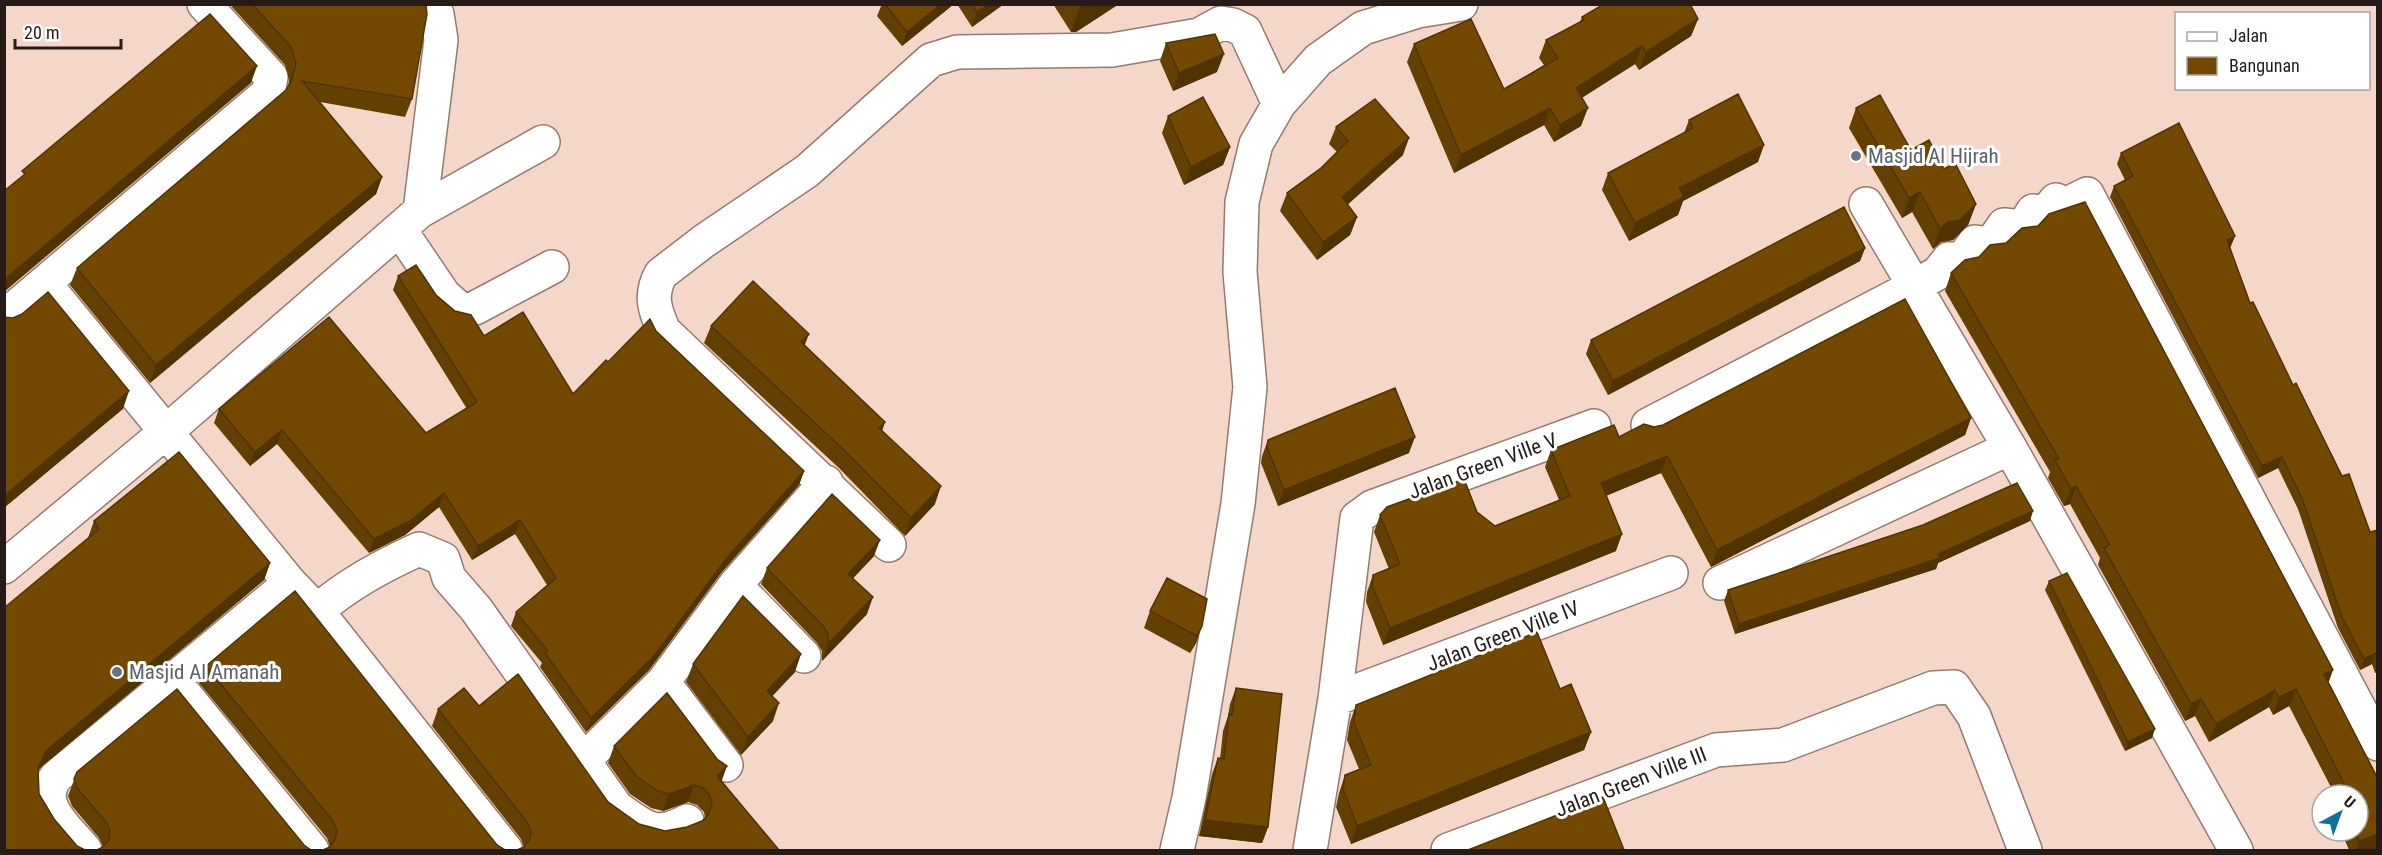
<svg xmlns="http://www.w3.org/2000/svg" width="2382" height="855" font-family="'Roboto Condensed',sans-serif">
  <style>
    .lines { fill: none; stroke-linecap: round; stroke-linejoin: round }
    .street-casing { stroke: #957a6e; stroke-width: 36 }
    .street { stroke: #fff; stroke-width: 33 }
    .wall { fill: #633f02 }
    .shaded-wall { fill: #503301 }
    .building { fill: #734902; stroke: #503301; stroke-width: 1.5 }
    .worship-dot { fill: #6b7280; stroke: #fff; stroke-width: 2 }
    .labels { text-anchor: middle; stroke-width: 6; stroke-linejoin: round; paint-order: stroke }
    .worship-label { font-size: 21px; fill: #5b616d; stroke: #fff; text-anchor: start }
    .street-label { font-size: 21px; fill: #261b16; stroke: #fff }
  </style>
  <rect width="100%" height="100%" fill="#f5d7c9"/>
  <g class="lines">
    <g class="street-casing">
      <path id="street" d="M1866 204 2010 448 2236 850
        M420 211 543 142
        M400 230 444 295 462 311 475 308 552 267
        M45 284 290 583 317 611 506 850
        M4 317 268 93 271 77 204 4
        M1648 425 1915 286 1938 273 1949 259 1963 258 1975 242 1991 244 2004 225 2023 227 2033 211 2045 213 2056 200 2061 207 2087 194 2378 744
        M889 545 664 331C655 311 649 295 661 274L704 241 807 171 931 60 957 52 1112 50 1199 35 1221 23 1233 25 1245 31 1279 104
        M4 567 167 431 420 211 441 40 437 14 430 4
        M1720 583 2010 448
        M735 585 804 656
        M317 611C348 584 382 566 419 549L443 559 449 578 476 609 617 808C645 827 654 839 687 821
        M173 680 312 850
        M663 682 726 765
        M1335 699 1671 573
        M584 760 663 682 735 585 826 482
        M85 850C68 829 35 804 56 777L290 583
        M1177 850 1189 798 1238 504 1250 387 1240 272 1242 202 1256 144 1279 104 1318 60 1363 28 1418 11 1461 4
        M1310 850 1335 699 1357 518 1372 507 1594 426
        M1448 850 1716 750 1783 745 1933 688 1954 687 1974 716 2025 850"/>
    </g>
    <use href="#street" class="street"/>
  </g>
  <path class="wall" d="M233 4H421L412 99 405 117 320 102 382 177 376 194 150 383 70 285 77 268 286 90 288 87 289 80 285 65 232 7Z
    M882 4H954L902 46 877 16Z
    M957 4H1004L972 27Z
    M1053 4H1119L1076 32H1071Z
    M1582 17 1698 19 1691 36 1639 70 1635 64 1582 98 1581 126 1554 142 1544 125 1454 173 1407 62 1414 44 1504 89 1544 65 1539 58 1546 40 1580 22Z
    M1166 43 1217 72 1173 91 1160 61Z
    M1856 108 1911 150 1944 169 1976 204 1968 225 1953 240 1941 242 1933 249 1912 212 1902 218 1849 128Z
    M1168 116 1230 147 1223 165 1184 185 1162 133Z
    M1689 120 1758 162 1683 201 1678 215 1629 241 1602 190 1608 173 1684 133Z
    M1336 127 1403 155 1347 205 1357 217 1350 235 1317 260 1280 211 1287 193 1321 168 1337 152 1329 144Z
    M2121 153 2235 236 2230 248 2250 303 2370 532 2378 530V672L2375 673 2372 664 2360 670 2338 628 2298 509 2278 468 2258 478 2110 197 2114 186 2125 180 2117 164Z
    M1865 248 1860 261 1608 395 1586 354 1591 340Z
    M1951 273 2328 682 2378 779V848L2373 850H2349L2341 831H2358V795H2335L2289 706 2273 715 2269 707 2209 742 2195 716 2185 721 2098 565 2100 558 2070 504 2064 506 2048 478 2050 472 1945 291Z
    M398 276 436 295 484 336 573 394 608 362 656 331 804 471 799 485 721 573 649 670 586 732 540 667 542 663 511 626 516 612 547 585 515 534 472 560 439 507 405 535 369 553 277 444 250 466 214 423 219 409 426 433 467 409 393 290Z
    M711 326 805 345 885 422 882 431 935 504 905 536 839 468 704 343Z
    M1971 418 1965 435 1711 567 1661 473 1606 496 1616 551 1383 645 1366 602 1367 592 1373 575 1389 569 1374 532 1380 515 1477 512 1495 526 1559 500 1545 467 1551 450 1619 437 1654 427Z
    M1268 440 1409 453 1278 506 1261 463 1262 456Z
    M94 521 270 563 264 580 40 768 38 771 39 794 54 819 77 846 4 850 88 538Z
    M2030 521 1938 563 1936 569 1735 634 1724 601 1728 590Z
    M874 556 853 578 867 614 822 661V651L817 643 761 584 767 568Z
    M2049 581 2152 738 2125 751 2045 590Z
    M1207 599 1196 643 1190 653 1144 628 1150 611Z
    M693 664 795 672 772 696 773 721 741 755 686 682Z
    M206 666 497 845 505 850 330 847 327 838 199 683Z
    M1236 688 1268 827 1262 843 1199 836 1212 774 1218 758 1220 759 1223 731 1228 716 1230 704Z
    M1560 689 1591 732 1584 750 1351 844 1336 807 1339 793 1345 775 1359 769 1347 740 1350 722 1356 705Z
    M479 706 639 824 665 831 687 827 702 821 705 818 704 812 697 805 688 802 663 811 651 808 630 794 608 763 614 746 722 781 779 850 524 847 521 839 432 726 438 709Z
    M77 772 304 845 311 850 103 847 99 838 72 806 68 796Z"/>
  <path class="shaded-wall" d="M941 4H954L902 46 907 32Z
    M989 4H1004L972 27 977 12Z
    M1089 4H1119L1076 32H1071L1080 7Z
    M1698 19 1691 36 1639 70 1646 52Z
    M1642 46 1635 64 1569 105 1576 88Z
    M1224 54 1217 72 1173 91 1179 73Z
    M257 66 251 83 4 292V280Z
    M1550 108 1544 125 1454 173 1461 155Z
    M1588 108 1581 126 1554 142 1560 125Z
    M1409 138 1403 155 1336 215 1342 197Z
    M1764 145 1758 162 1683 201 1678 215 1629 241 1635 223 1679 188Z
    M1230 147 1223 165 1184 185 1191 167Z
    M382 177 376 194 150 383 156 365Z
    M1920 192 1912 212 1902 218 1909 198Z
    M1976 204 1968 225 1953 240 1941 242 1933 249 1940 229 1948 222Z
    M1357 217 1350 235 1317 260 1323 242Z
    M2235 236 2230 248 2223 251 2227 240Z
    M1865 248 1860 261 1608 395 1613 381Z
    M809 334 802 352 801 342Z
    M129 391 123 409 4 508V496Z
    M1971 418 1965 435 1711 567 1717 550Z
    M885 422 879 439V428Z
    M282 430 277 444 250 466 255 452Z
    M1415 437 1409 453 1278 506 1284 490Z
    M1667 456 1661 473 1595 500 1601 483Z
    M2282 457 2278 468 2258 478 2262 466Z
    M804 471 799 485 721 573 649 670 586 732 591 718 726 559Z
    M941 486 935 504 905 536 911 518Z
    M2076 486 2070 504 2064 506 2071 489Z
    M444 493 439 507 405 535 369 553 374 539Z
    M2033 511 2030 521 1938 563 1936 569 1735 634 1739 624 1938 554Z
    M520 520 515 534 472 560 478 546Z
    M1622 534 1616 551 1383 645 1390 628Z
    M880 540 874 556 842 590 848 574Z
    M270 563 264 580 40 768 32 785 38 768 46 751Z
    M873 597 867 614 822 661 828 644Z
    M1202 626 1196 643 1190 653 1197 636Z
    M2376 653 2372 664 2360 670 2364 659Z
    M801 654 795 672 760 709 767 691Z
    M2333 670 2327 687 2324 674Z
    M2296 689 2289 706 2273 715 2279 697Z
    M2275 690 2269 707 2209 742 2216 724Z
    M2201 699 2195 716 2185 721 2191 704Z
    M779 703 773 721 741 755 748 737Z
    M2155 729 2152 738 2125 751 2128 742Z
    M1591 732 1584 750 1351 844 1357 826Z
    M727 766 721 783 717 776Z
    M694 785 688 802 663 811 669 794Z
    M1205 820 1268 827 1262 843 1199 836Z
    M2378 834V848L2373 850H2356L2359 841Z"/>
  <path class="building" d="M252 4 426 5 427 14 412 99 302 81 382 177 156 365 77 268 286 90 292 80 296 63 291 47Z
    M885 4H941L907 32Z
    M972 4H989L977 12Z
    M1078 4H1089L1085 7H1080Z
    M1604 4H1690L1698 19 1646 52 1642 46 1576 88 1588 108 1560 125 1550 108 1461 155 1414 44 1471 19 1504 89 1558 58 1546 40 1584 20 1582 17Z
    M210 14 257 66 4 280V191L25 174 22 171Z
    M1215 34 1224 54 1179 73 1166 43Z
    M1738 94 1764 145 1679 188 1684 197 1635 223 1608 173 1693 128 1689 120Z
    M1880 95 1911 150 1929 140 1944 169 1955 163 1976 204 1960 220 1948 222 1940 229 1920 192 1909 198 1856 108Z
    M1203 97 1230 147 1191 167 1168 116Z
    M1375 99 1409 138 1342 197 1357 217 1323 242 1287 193 1321 168 1348 141 1336 127Z
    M2179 123 2235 236 2227 240 2250 303 2253 302 2293 385 2296 383 2342 476 2349 474 2370 532 2378 530V658L2376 653 2364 659 2342 617 2302 498 2282 457 2262 466 2114 186 2133 176 2121 153Z
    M2085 202 2333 670 2324 674 2378 779V834L2359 841 2355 831H2358V795H2343L2349 793 2296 689 2279 697 2275 690 2216 724 2201 699 2191 704 2104 548 2110 545 2076 486 2071 489 2055 460 2059 459 1951 273 1965 260 1979 257 1990 245 2006 243 2022 228 2038 226 2049 214Z
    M1844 207 1865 248 1613 381 1591 340Z
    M416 265 436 295 455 311 471 315 484 336 523 312 573 394 606 360 608 362 650 319 656 331 804 471 726 559 654 656 591 718 545 653 548 651 516 612 556 578 520 520 478 546 444 493 410 521 374 539 282 430 255 452 219 409 329 317 426 433 477 402 398 276Z
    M753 281 809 334 801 342 885 422 879 428 941 486 911 518 845 451 711 326Z
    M48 292 129 391 4 496V317L13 318 22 314Z
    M1905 299 1971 418 1717 550 1667 456 1601 483 1622 534 1390 628 1372 585 1373 575 1400 564 1380 515 1387 507 1464 479 1477 512 1495 526 1570 496 1551 450 1614 425 1619 437 1644 424 1654 427 1663 425Z
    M1395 388 1415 437 1284 490 1267 447 1268 440Z
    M179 452 270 563 46 751 38 768 39 794 54 819 77 846 85 850H4V608L99 529 94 521Z
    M2017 483 2033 511 1938 554 1940 558 1739 624 1728 590 1923 525Z
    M832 494 880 540 848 574 873 597 828 644V634L823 626 767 568Z
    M2067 573 2155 729 2128 742 2049 581Z
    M1167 578 1207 599 1202 626 1197 636 1150 611Z
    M295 591 497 845 505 850H508H323L330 847 335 840 337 831 333 821 206 666Z
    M743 596 801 654 767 691 779 703 748 737 693 664Z
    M1537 632 1560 689 1571 684 1591 732 1357 826 1343 789 1345 775 1371 765 1354 723 1356 705Z
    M518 674 608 802 639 824 665 831 687 827 702 821 708 815 712 806 710 795 703 788 694 785 669 794 658 791 637 777 614 746 667 693 717 759 727 766 717 776 779 850H517L524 847 530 839 531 831 527 822 438 709 464 688 479 706Z
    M1236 688 1282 694 1268 827 1205 820 1218 758 1224 759 1229 714 1232 715Z
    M177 689 304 845 311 850H313H97L103 847 109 840 110 830 105 821 78 789 74 779 77 772Z
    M1603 797 1624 850H1468Z"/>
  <g class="worship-dot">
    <circle cx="1856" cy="156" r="6"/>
    <circle cx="117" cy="672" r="6"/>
  </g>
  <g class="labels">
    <g class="worship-label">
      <text x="1868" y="163">Masjid Al Hijrah</text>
      <text x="129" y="679">Masjid Al Amanah</text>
    </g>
    <g class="street-label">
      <text transform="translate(1483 466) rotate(-20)" y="7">Jalan Green Ville V</text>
      <text transform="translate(1503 636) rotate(-21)" y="7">Jalan Green Ville IV</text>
      <text transform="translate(1631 782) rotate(-21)" y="7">Jalan Green Ville III</text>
    </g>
  </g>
  <rect width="2382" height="855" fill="none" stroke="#261b16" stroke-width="12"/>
  <rect x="2175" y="12" width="195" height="78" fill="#ffffff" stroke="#a8a4a2" stroke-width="1.5"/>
  <rect x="2187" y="32" width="30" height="9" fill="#ffffff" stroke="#a8a4a2" stroke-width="1.5"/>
  <text x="2229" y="42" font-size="18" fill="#261b16">Jalan</text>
  <rect x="2187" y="57" width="30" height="18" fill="#734902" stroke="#a8a4a2" stroke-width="1.5"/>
  <text x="2229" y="72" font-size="18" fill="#261b16">Bangunan</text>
  <g transform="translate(2340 813) rotate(41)"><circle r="28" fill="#ffffff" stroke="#a8a4a2" stroke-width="1.5"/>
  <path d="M0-4.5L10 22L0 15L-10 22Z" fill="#0f719e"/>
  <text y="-9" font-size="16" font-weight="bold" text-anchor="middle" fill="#261b16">U</text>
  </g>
  <path d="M15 39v9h106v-9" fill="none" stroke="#261b16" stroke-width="3"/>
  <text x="24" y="39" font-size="18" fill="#261b16" stroke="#ffffff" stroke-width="4.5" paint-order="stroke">20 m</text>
</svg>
